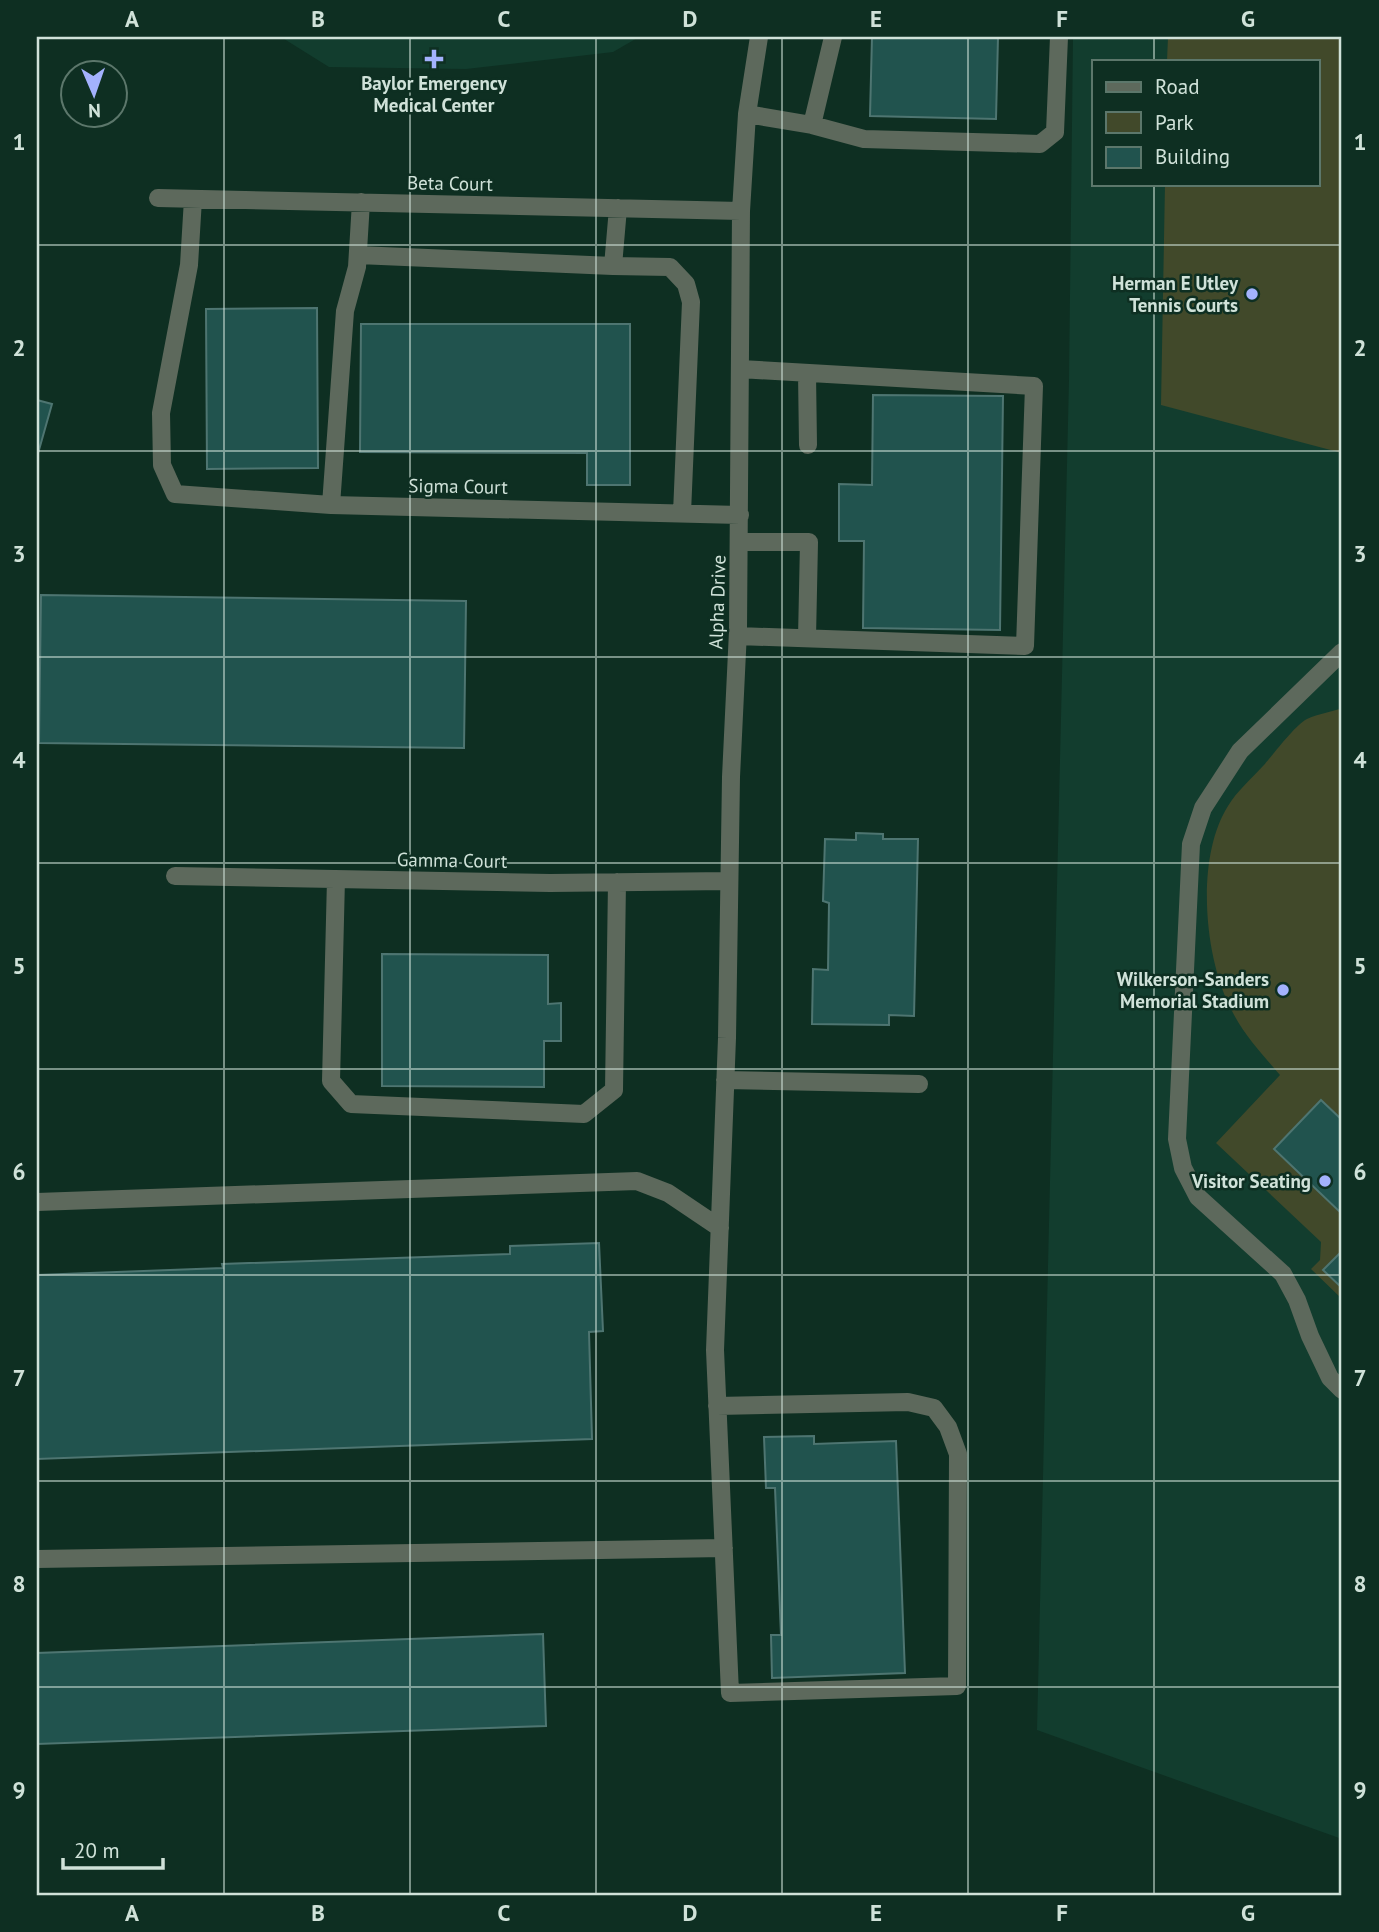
<svg xmlns="http://www.w3.org/2000/svg" width="1379" height="1932" font-family="'PT Sans',sans-serif">
  <style>
    .built { fill: #123d2e; fill-rule: evenodd }
    .green { fill: #41492a }
    .building { fill: #21534e; stroke: #4e7571; stroke-width: 2 }
    .lines { fill: none; stroke-linecap: round; stroke-linejoin: round }
    .minor { stroke: #5d695c; stroke-width: 18 }
    .grid { fill: none; stroke: #d0e2d9; stroke-width: 2; stroke-opacity: 0.55 }
    .poi-dot { fill: #a3b2fd; stroke: #0e2f22; stroke-width: 2.5 }
    .labels { text-anchor: middle; stroke-width: 5; stroke-linejoin: round; paint-order: stroke }
    .poi-label { font-size: 19px; font-weight: bold; fill: #d0e2d9; stroke: #0e2f22; text-anchor: end }
    .street-label { font-size: 19px; fill: #d0e2d9; stroke: #0e2f22 }
    .neatline { fill: none; stroke: #d0e2d9; stroke-width: 2.5 }
    .grid-label { font-size: 23px; text-anchor: middle; font-weight: bold; fill: #d0e2d9 }
  </style>
  <rect width="100%" height="100%" fill="#0e2f22"/>
  <path class="built" d="M281 37H639L613 52 466 69 329 67Z
    M1073 37H1342V1839L1037 1730 1069 380ZM1094 61H1318V184H1094Z"/>
  <path class="green" d="M1168 37H1342V453L1161 405 1165 184H1318V61H1167Z
    M1342 708V1299L1311 1269 1320 1260 1321 1242 1216 1143 1280 1075C1262 1054 1244 1035 1232 1011 1204 959 1195 858 1228 806 1237 791 1252 778 1263 766 1273 755 1295 725 1307 719 1317 714 1331 712 1342 708Z"/>
  <path class="building" d="M872 37H998L996 119 870 116Z
    M317 308 318 468 207 469 206 309Z
    M361 324H630V485H587V453L360 452Z
    M873 395 1003 396 1000 630 863 628 864 541H839V484L872 485Z
    M37 400 52 404 37 457Z
    M41 595 466 601 464 748 39 743Z
    M856 833 883 834V839H918L914 1016 889 1015V1025L812 1024 813 969 828 970 829 903 823 901 825 839 856 840Z
    M382 954 548 955V1004L561 1003V1041H544V1087L382 1086Z
    M1321 1100 1342 1120V1214L1274 1149Z
    M599 1243 603 1331 589 1332 592 1439 37 1459V1275L223 1268 222 1264 510 1254V1246Z
    M1339 1254 1342 1257V1288L1323 1270Z
    M814 1436V1444L896 1441 905 1673 772 1678 771 1635H781L775 1488H766L764 1437Z
    M543 1634 546 1726 37 1744V1653Z"/>
  <g class="lines">
    <path class="minor" d="M747 114 812 125 833 37
      M812 125 864 139 1040 144 1055 132 1059 37
      M158 198 741 211
      M193 199 189 265 161 413 162 465 175 494 331 505 740 515
      M618 208 613 266 670 267 686 284 691 302 682 513
      M358 255 613 266
      M807 373 808 445
      M331 505 345 311 357 267 361 202
      M740 542H809L807 638
      M738 636 1025 646 1034 386 740 369
      M1342 652 1240 751 1203 808 1191 844 1177 1139 1183 1168 1198 1197 1283 1274 1297 1300 1310 1336 1330 1378 1342 1390
      M175 876 550 883 728 881
      M336 879 331 1081 351 1104 584 1114 614 1090 617 882
      M725 1080 919 1084
      M37 1202 637 1181 668 1193 720 1228
      M717 1406 908 1402 934 1408 948 1427 958 1454 957 1686 730 1693 715 1350 727 1038 731 777 738 631 741 211 747 114 759 37
      M37 1559 724 1548"/>
  </g>
  <path class="grid" d="M224 37V1895M410 37V1895M596 37V1895M782 37V1895M968 37V1895M1154 37V61M1154 184V1895M37 245H1342M37 451H1342M37 657H1342M37 863H1342M37 1069H1342M37 1275H1342M37 1481H1342M37 1687H1342"/>
  <g class="poi-dot">
    <path d="M430.5 48.5h7v7h7v7h-7v7h-7v-7h-7v-7h7z"/>
    <circle cx="1252" cy="294" r="7"/>
    <circle cx="1283" cy="990" r="7"/>
    <circle cx="1325" cy="1181" r="7"/>
  </g>
  <g class="labels">
    <g class="poi-label">
      <text x="434" y="90" text-anchor="middle">Baylor Emergency<tspan x="434" dy="22">Medical Center</tspan></text>
      <text x="1238" y="290">Herman E Utley<tspan x="1238" dy="22">Tennis Courts</tspan></text>
      <text x="1269" y="986">Wilkerson-Sanders<tspan x="1269" dy="22">Memorial Stadium</tspan></text>
      <text x="1311" y="1188">Visitor Seating</text>
    </g>
    <g class="street-label">
      <text transform="translate(450 183) rotate(1)" y="7">Beta Court</text>
      <text transform="translate(458 486) rotate(1)" y="7">Sigma Court</text>
      <text transform="translate(717 602) rotate(-88)" y="7">Alpha Drive</text>
      <text transform="translate(452 860) rotate(1)" y="7">Gamma Court</text>
    </g>
  </g>
  <rect width="1379" height="1932" fill="none" stroke="#0e2f22" stroke-width="77"/>
  <rect x="1092" y="60" width="228" height="126" fill="#0e2f22" stroke="#5c776b" stroke-width="2"/>
  <rect x="1106" y="82" width="35" height="10" fill="#5d695c" stroke="#5c776b" stroke-width="2"/>
  <text x="1155" y="94" font-size="21" fill="#d0e2d9">Road</text>
  <rect x="1106" y="112" width="35" height="21" fill="#41492a" stroke="#5c776b" stroke-width="2"/>
  <text x="1155" y="130" font-size="21" fill="#d0e2d9">Park</text>
  <rect x="1106" y="147" width="35" height="21" fill="#21534e" stroke="#5c776b" stroke-width="2"/>
  <text x="1155" y="164" font-size="21" fill="#d0e2d9">Building</text>
  <g transform="translate(94 94) rotate(178)"><circle r="33" fill="#0e2f22" stroke="#5c776b" stroke-width="2"/>
  <path d="M0-5L12 26L0 18L-12 26Z" fill="#a3b2fd"/>
  <text y="-10" font-size="19" font-weight="bold" text-anchor="middle" fill="#d0e2d9">N</text>
  </g>
  <path d="M63 1858v10h100v-10" fill="none" stroke="#d0e2d9" stroke-width="3.5"/>
  <text x="74" y="1858" font-size="21" fill="#d0e2d9" stroke="#0e2f22" stroke-width="5" paint-order="stroke">20 m</text>
  <rect x="38" y="38" width="1302" height="1856" class="neatline"/>
  <g class="grid-label">
    <text x="132" y="27">A</text>
    <text x="318" y="27">B</text>
    <text x="504" y="27">C</text>
    <text x="690" y="27">D</text>
    <text x="876" y="27">E</text>
    <text x="1062" y="27">F</text>
    <text x="1248" y="27">G</text>
    <text x="19" y="150">1</text>
    <text x="1360" y="150">1</text>
    <text x="19" y="356">2</text>
    <text x="1360" y="356">2</text>
    <text x="19" y="562">3</text>
    <text x="1360" y="562">3</text>
    <text x="19" y="768">4</text>
    <text x="1360" y="768">4</text>
    <text x="19" y="974">5</text>
    <text x="1360" y="974">5</text>
    <text x="19" y="1180">6</text>
    <text x="1360" y="1180">6</text>
    <text x="19" y="1386">7</text>
    <text x="1360" y="1386">7</text>
    <text x="19" y="1592">8</text>
    <text x="1360" y="1592">8</text>
    <text x="19" y="1798">9</text>
    <text x="1360" y="1798">9</text>
    <text x="132" y="1921">A</text>
    <text x="318" y="1921">B</text>
    <text x="504" y="1921">C</text>
    <text x="690" y="1921">D</text>
    <text x="876" y="1921">E</text>
    <text x="1062" y="1921">F</text>
    <text x="1248" y="1921">G</text>
  </g>
</svg>
